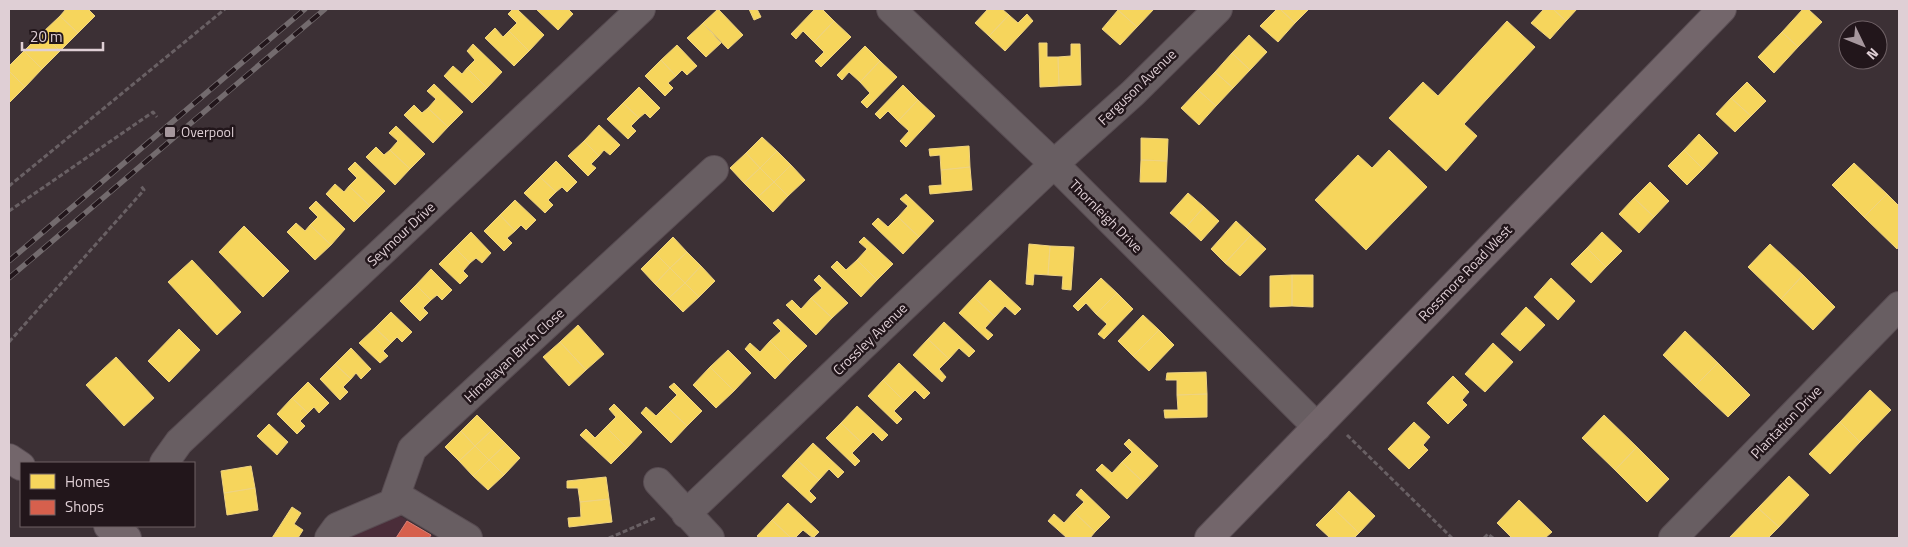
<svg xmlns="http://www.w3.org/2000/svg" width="1908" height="547" font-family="'Titillium Web',sans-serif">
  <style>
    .built { fill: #4a2d39 }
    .homes { fill: #f6d55c; stroke: #efd380 }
    .shops { fill: #d6604d; stroke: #d98176 }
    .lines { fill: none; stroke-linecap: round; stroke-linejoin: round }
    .minor-casing { stroke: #584c52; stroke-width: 30 }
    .major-casing { stroke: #584c52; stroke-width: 30 }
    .path { stroke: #696064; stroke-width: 3; stroke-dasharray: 5 2.5; stroke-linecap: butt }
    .minor { stroke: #685e62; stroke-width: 28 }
    .major { stroke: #73666b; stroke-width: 28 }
    .rail-casing { stroke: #736b6e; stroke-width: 5.5 }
    .rail { stroke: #22161b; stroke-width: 4; stroke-dasharray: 11; stroke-linecap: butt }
    .poi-dot { fill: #a6979d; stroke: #22161b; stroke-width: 2 }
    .labels { text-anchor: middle; stroke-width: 5; stroke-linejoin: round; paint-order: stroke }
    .street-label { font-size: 14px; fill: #dfcfd5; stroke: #22161b }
    .poi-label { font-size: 14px; fill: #dfcfd5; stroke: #22161b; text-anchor: start }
  </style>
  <rect width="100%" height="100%" fill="#3c3035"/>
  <path class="built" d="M397 514 436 538H345Z"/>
  <path class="homes" d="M66 9H88L95 16 78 33 60 16Z
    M513 9H517L544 35 529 51 509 31 517 23 508 14Z
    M536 9H568L573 14 558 30Z
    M718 9 743 35 728 49 703 23Z
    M749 9H757L761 17 754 20Z
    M815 9H822L834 21 814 42 803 31 796 39 791 34Z
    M988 9H1002L1009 15 989 36 975 23Z
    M1119 9H1154L1137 27 1118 10Z
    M1277 9H1280L1295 23 1278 42 1260 26Z
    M1280 9H1309L1295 23Z
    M1544 9H1553L1566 21 1550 39 1531 23Z
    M1553 9H1577L1566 21Z
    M1803 9H1808L1822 22 1798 47 1782 32Z
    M1118 10 1137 27 1120 45 1102 29Z
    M1027 14 1033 21 1005 51 989 36 1009 15 1018 23Z
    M60 16 78 33 60 51 42 33Z
    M834 21 851 37 821 67 815 61 824 52 814 42Z
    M1507 21 1535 47 1464 124 1477 136 1446 171 1389 118 1423 82 1438 96Z
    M703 23 721 43 706 57 687 38Z
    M495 28 503 37 509 31 529 51 514 66 485 38Z
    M1782 32 1798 47 1774 73 1758 57Z
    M42 33 60 51 42 69 24 51Z
    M1249 35 1267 52 1250 70 1232 53Z
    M1039 43H1047V57H1058L1059 86 1040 87Z
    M473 44 502 72 487 88 467 68 475 60 467 51Z
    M1071 44H1080L1081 85 1059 86 1058 57 1071 56Z
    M677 45 697 66 687 75 682 70 676 76 661 60Z
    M865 46 880 61 860 82 849 72 842 80 837 75Z
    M24 51 42 69 25 87 9 71V66Z
    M1232 53 1250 70 1233 88 1215 72Z
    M661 60 676 76 668 83 673 88 665 96 645 76Z
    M880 61 897 77 867 108 861 102 870 93 860 82Z
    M453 66 462 74 467 68 487 88 472 103 444 76Z
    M9 71 25 87 9 103Z
    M1215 72 1233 88 1216 106 1198 90Z
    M1747 82 1766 101 1751 116 1731 98Z
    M434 84 463 112 448 127 428 108 436 99 427 91Z
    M903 85 918 100 898 121 888 111 880 119 875 114Z
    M639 87 660 108 650 118 645 113 639 118 623 103Z
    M1198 90 1216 106 1199 125 1181 108Z
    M1731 98 1751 116 1735 132 1716 114Z
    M918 100 935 116 906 147 900 141 909 131 898 121Z
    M623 103 639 118 631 126 636 131 628 139 607 119Z
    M414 105 422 113 428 108 448 127 433 143 404 115Z
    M599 125 620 145 610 155 604 150 599 156 584 141Z
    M396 126 425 154 410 169 390 150 398 141 389 133Z
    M1699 134 1718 153 1703 169 1684 150Z
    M762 137 777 151 760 168 746 153Z
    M1141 138 1168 139 1167 161 1141 160Z
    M584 141 599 156 591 164 596 168 588 176 568 156Z
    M969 146 970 167 941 170 940 155 930 156 929 149Z
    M376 147 384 155 390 150 410 169 395 185 366 157Z
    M1389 150 1427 187 1366 250 1315 200 1358 155 1372 168Z
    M1684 150 1703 169 1687 185 1668 166Z
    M777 151 791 165 774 182 760 168Z
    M746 153 760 168 744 183 730 168Z
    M1141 160 1167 161 1166 182H1140Z
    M556 161 577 182 567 192 562 187 556 192 540 177Z
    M355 162 385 191 370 206 349 186 357 178 348 169Z
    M1854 163 1887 194 1864 217 1832 185Z
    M791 165 805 180 788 196 774 182Z
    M970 167 972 190 930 194 929 186 942 185 941 170Z
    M760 168 774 182 758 197 744 183Z
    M540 177 556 192 548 200 553 205 545 213 524 193Z
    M774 182 788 196 773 212 758 197Z
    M1650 182 1669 201 1654 217 1634 198Z
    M335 184 344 192 349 186 370 206 354 222 326 194Z
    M1188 193 1204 207 1186 227 1170 213Z
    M906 194 934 221 919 237 898 217 908 206 900 199Z
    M1887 194 1899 206V246L1897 249 1864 217Z
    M1634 198 1654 217 1639 233 1619 214Z
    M515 200 536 220 526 230 521 225 515 231 500 215Z
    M316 201 345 229 331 245 310 225 318 217 309 208Z
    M1204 207 1219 221 1201 241 1186 227Z
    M500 215 515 231 507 238 512 243 504 251 484 231Z
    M898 217 919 237 903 254 872 224 878 218 888 227Z
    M1236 221 1251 235 1225 263 1211 249Z
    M296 223 305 231 310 225 331 245 315 260 287 232Z
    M244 226 289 271 263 297 219 252Z
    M471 232 491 253 482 263 476 258 470 263 455 248Z
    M1602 232 1622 251 1606 267 1587 248Z
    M1251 235 1266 249 1240 276 1225 263Z
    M673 237 687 252 670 268 656 254Z
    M864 237 893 264 877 280 857 260 867 249 859 242Z
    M1029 244 1050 246 1048 275 1034 274 1033 285 1026 284Z
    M1770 244 1803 275 1781 299 1748 267Z
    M1050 246 1074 247 1071 290 1062 289 1063 276 1048 275Z
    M455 248 470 263 463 271 468 276 460 284 439 264Z
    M1587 248 1606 267 1591 283 1571 264Z
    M687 252 701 266 685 283 670 268Z
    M656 254 670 268 655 284 641 269Z
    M192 260 241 312 217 335 168 282Z
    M857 260 877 280 861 297 831 267 837 261 846 270Z
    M701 266 715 281 699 297 685 283Z
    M670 268 685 283 669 298 655 284Z
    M431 269 452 290 442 300 437 295 431 300 416 285Z
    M819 275 848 303 832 318 811 298 822 288 814 280Z
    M1292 275V306L1270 307V276Z
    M1292 275H1313V307L1292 306Z
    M1803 275 1835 307 1813 330 1781 299Z
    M1101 278 1117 293 1096 314 1086 303 1078 311 1073 306Z
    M1551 278 1575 301 1558 320 1534 297Z
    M990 280 1021 309 1015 315 1005 306 995 317 974 297Z
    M685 283 699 297 683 312 669 298Z
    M416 285 431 300 423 308 428 313 420 321 400 301Z
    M1117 293 1133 309 1104 339 1098 334 1107 324 1096 314Z
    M974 297 995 317 985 328 993 335 988 340 959 313Z
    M811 298 832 318 816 335 786 305 792 300 801 309Z
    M1526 307 1545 325 1520 351 1501 334Z
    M391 312 412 332 402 342 397 337 391 343 375 328Z
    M1143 315 1159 330 1133 356 1118 341Z
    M778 319 807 346 791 362 770 341 781 331 773 323Z
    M944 322 975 351 969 357 959 348 949 359 928 339Z
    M578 325 604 354 586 370 560 342Z
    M375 328 391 343 383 351 388 356 380 363 359 343Z
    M179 329 200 350 169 382 148 361Z
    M1159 330 1174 345 1149 371 1133 356Z
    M1685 331 1718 363 1695 386 1663 355Z
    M928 339 949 359 939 369 946 377 942 382 913 355Z
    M770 341 791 362 775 379 745 349 750 343 760 352Z
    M560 342 586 370 569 386 543 357Z
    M1493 343 1513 362 1485 392 1465 374Z
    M351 348 371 369 361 379 356 373 351 379 335 364Z
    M728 350 751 373 734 391 710 367Z
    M116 357 154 398 124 426 86 385Z
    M899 363 930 393 924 399 915 390 904 401 883 380Z
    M1718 363 1750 395 1728 417 1695 386Z
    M335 364 351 379 343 387 348 392 340 400 320 379Z
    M710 367 734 391 716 408 693 385Z
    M1206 372 1207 394 1177 395V380H1166L1167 373Z
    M1453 376 1469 392 1462 400 1467 405 1448 424 1427 403Z
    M883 380 904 401 894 411 902 419 897 424 868 396Z
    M308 382 329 403 319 413 314 407 308 413 292 398Z
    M674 383 702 411 687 426 666 406 677 395 669 387Z
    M1870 390 1891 410 1860 442 1840 422Z
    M1207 394V417L1165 418 1164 410H1178L1177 395Z
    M292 398 308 413 300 421 305 426 297 434 277 414Z
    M614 404 642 432 627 448 606 427 616 417 609 409Z
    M666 406 687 426 671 443 641 413 646 407 656 416Z
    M857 406 888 435 882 441 873 432 862 443 841 423Z
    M477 415 492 430 475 446 461 431Z
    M1604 415 1637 447 1615 470 1582 438Z
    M1414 422 1430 437 1423 445 1428 450 1409 469 1388 449Z
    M1840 422 1860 442 1830 474 1809 454Z
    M841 423 862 443 852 453 860 461 855 466 826 438Z
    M269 424 288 442 277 455 257 436Z
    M606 427 627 448 611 464 580 435 586 429 595 438Z
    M492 430 506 444 489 460 475 446Z
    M461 431 475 446 459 461 445 447Z
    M1129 439 1158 466 1143 482 1122 462 1132 452 1124 444Z
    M813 443 844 472 838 478 829 469 819 480 797 460Z
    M506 444 520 458 504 475 489 460Z
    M475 446 489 460 473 476 459 461Z
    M1637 447 1669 479 1647 502 1615 470Z
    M489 460 504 475 488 490 473 476Z
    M797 460 819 480 809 491 816 498 811 503 782 476Z
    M1122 462 1143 482 1127 499 1096 470 1102 464 1112 473Z
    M251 466 255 488 224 493 221 471Z
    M1789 476 1809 495 1779 527 1758 508Z
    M606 477 609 499 580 502 578 488H567V481Z
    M255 488 258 510 227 515 224 493Z
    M1081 489 1110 517 1095 532 1074 512 1084 502 1076 495Z
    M1349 491 1375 516 1359 533 1333 508Z
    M609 499 612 522 569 527 568 518 581 517 580 502Z
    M1519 500 1552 532 1545 538H1512L1497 523Z
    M788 503 819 532 813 538 803 530 795 538H791L772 520Z
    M292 507 301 513 294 524 303 530 298 538H272Z
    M1333 508 1359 533 1354 538H1330L1316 525Z
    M1758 508 1779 527 1768 538H1729Z
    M1074 512 1095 532 1090 538H1067L1048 521 1054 514 1064 523Z
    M772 520 791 538H759L757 536Z"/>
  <path class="shops" d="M407 521 431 535 429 538H396Z"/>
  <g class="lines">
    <g class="minor-casing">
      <path id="minor" d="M891 9 1054 164 1317 427
        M164 463 179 442 641 9
        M658 482 710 538
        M396 495 468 538
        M686 514 1054 164 1133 93 1218 9
        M329 538 337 527 393 503 412 449 714 170
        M1673 538 1899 306"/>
    </g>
    <g class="major-casing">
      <path id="major" d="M9 458 21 466
        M108 526 127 538
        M1209 538 1722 9"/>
    </g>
    <path class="path" d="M9 186 225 9
      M9 211 153 112 157 117
      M9 342 144 190 141 186
      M1347 435 1452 538
      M609 538 655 518
      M1484 538 1488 534 1493 538"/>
    <use href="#minor" class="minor"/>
    <use href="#major" class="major"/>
    <g class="rail-casing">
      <path id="rail" d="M9 261 305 9
        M9 278 325 9"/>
    </g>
    <use href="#rail" class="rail"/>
  </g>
  <rect class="poi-dot" x="164" y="126" width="12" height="12" rx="2.5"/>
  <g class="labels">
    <g class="street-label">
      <text transform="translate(1137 87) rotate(-44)" y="5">Ferguson Avenue</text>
      <text transform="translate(1106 216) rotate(45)" y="5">Thornleigh Drive</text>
      <text transform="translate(401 234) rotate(-43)" y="5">Seymour Drive</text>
      <text transform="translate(1465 273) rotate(-46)" y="5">Rossmore Road West</text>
      <text transform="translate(870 339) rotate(-44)" y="5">Crossley Avenue</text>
      <text transform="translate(514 355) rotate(-43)" y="5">Himalayan Birch Close</text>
      <text transform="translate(1786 422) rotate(-46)" y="5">Plantation Drive</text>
    </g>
    <g class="poi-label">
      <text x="181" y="137">Overpool</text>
    </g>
  </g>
  <rect width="1908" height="547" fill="none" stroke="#dfcfd5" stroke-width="20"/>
  <rect x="20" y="462" width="175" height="65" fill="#22161b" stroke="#6e6065"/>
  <rect x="30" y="474" width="25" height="15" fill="#f6d55c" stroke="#6e6065"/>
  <text x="65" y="487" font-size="15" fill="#dfcfd5">Homes</text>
  <rect x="30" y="500" width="25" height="15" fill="#d6604d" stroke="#6e6065"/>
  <text x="65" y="512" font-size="15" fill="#dfcfd5">Shops</text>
  <g transform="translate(1863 45) rotate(133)"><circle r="24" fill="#22161b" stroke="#6e6065"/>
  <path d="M0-4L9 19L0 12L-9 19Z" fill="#a6979d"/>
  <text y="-8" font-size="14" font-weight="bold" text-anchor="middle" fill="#dfcfd5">N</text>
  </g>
  <path d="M22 42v8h81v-8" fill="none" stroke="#dfcfd5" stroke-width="2.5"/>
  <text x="30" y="42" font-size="15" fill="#dfcfd5" stroke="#22161b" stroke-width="4" paint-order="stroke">20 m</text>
</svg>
